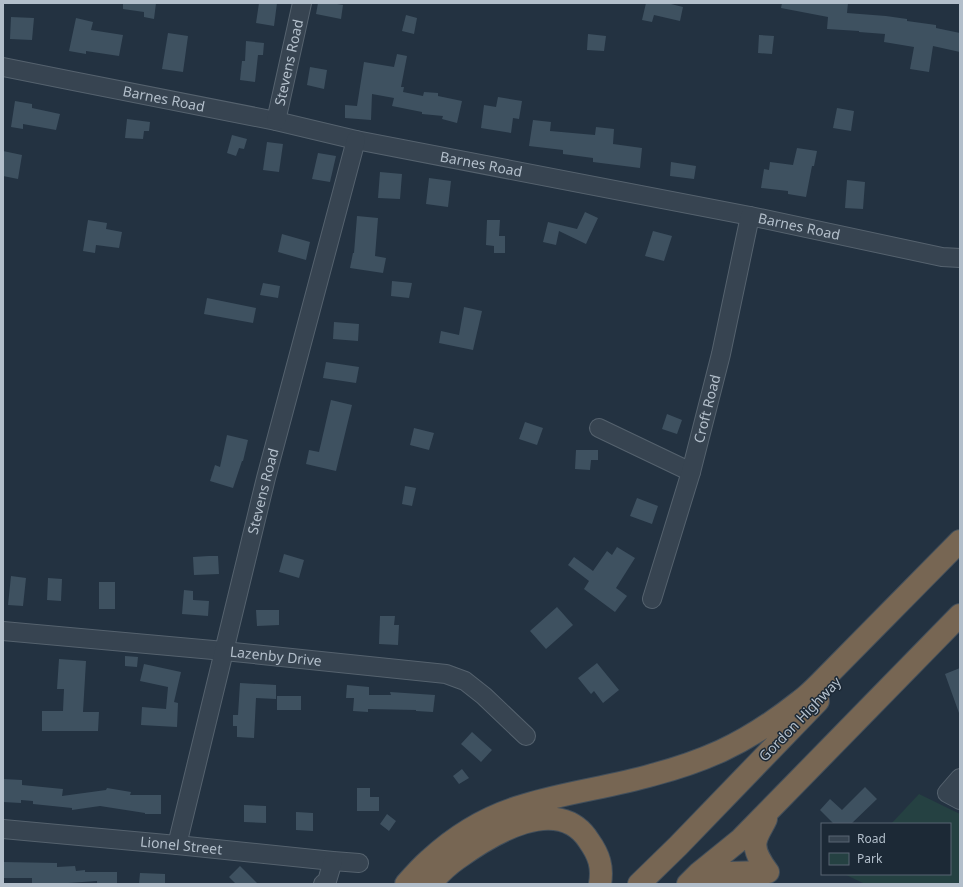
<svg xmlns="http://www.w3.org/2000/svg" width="963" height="887" font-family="'Noto Sans',sans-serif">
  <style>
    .green { fill: #254142 }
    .building { fill: #3e5160 }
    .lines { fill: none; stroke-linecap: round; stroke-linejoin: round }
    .minor-casing { stroke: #55626e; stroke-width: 20 }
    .highway-casing { stroke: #424f5b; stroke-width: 24 }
    .minor { stroke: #374451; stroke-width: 18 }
    .highway { stroke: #776653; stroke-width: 22 }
    .labels { text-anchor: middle; stroke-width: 3; stroke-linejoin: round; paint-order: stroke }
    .street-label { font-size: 14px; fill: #b3bfcb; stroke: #1c2936 }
  </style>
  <rect width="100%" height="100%" fill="#233241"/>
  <path class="green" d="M919 794 960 814V884H865L844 874H950V824H891Z"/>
  <path class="building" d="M123 3H156L154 19 144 17V12L123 9Z
    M259 3H277L274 26 256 23Z
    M318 3H331L343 5 341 19 316 14Z
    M646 3H667L683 7 680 21 654 15 652 22 642 20Z
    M782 3H848L847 13 886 16 907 19V21L936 25V28L960 33V52L933 46 929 72 910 69 914 47 884 42 885 34 859 32V31L827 29 828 17 781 8Z
    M406 15 417 18 414 34 402 31Z
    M11 17 34 18 32 40 10 39Z
    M76 18 93 22 91 30 123 35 119 56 86 51V54L69 51Z
    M168 33 188 36 183 72 162 69Z
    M588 34 606 36 604 51 587 50Z
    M759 35 774 36 772 54 758 53Z
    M246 41 264 43 263 55H258L255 82 240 80 242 61H245Z
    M397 54 407 56 401 87H404L403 92 423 96 424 92 438 93V96L462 101 457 123 442 119 443 116 422 114V112L392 106 394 98 372 94 371 120 345 118V105L357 106 364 62 394 67Z
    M310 67 327 70 324 89 307 85Z
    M498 97 522 101 519 119 513 118 511 133 481 128 484 105 496 107Z
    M15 101 32 104V108L60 114 56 130 23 124V129L11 127Z
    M837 108 854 111 851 131 833 128Z
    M127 119 150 122 149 131H144L143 139 125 138Z
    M533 120 551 122 550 131 595 135 596 127 614 129 613 144 642 148 640 168 593 162V158L563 154V150L529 146Z
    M232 135 247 139 244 149 239 148 236 156 227 153Z
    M267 142 283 144 279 172 263 170Z
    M797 148 817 151 814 166H812L806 197 788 194V191L761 188 764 169 769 170 770 162 793 165Z
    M3 151 22 155 18 179 3 176Z
    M318 153 336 156 330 182 312 179Z
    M671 162 696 166 694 179 670 176Z
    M380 172 402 174 400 199 378 198Z
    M429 178 451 181 448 207 426 204Z
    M847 180 865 182 863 209 845 208Z
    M585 212 598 218 586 244 559 231 556 245 543 242 548 222 577 229Z
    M357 216 378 218 375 256 386 258 383 273 350 268 353 253H354Z
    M88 220 107 223 106 229 122 232 119 248 96 245 95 253 83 251Z
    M487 220H500L499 236H505V253H494V246L486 245Z
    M653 231 672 236 664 261 645 256Z
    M282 234 310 242 306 260 278 252Z
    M392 281 412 283 409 298 391 296Z
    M263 283 280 286 278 298 260 295Z
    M207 298 256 308 253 323 204 314Z
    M464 307 482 311 473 350 439 343 441 331 459 335Z
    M334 322 359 324 358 341 333 339Z
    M326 362 359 367 356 383 323 378Z
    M331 400 352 405 336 471 306 464 309 450 319 452Z
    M667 414 682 420 677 434 662 429Z
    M525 422 543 428 537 445 519 439Z
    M414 428 434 433 429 450 410 445Z
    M227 435 248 440 243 461H242L233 488 210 481 215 465 220 467Z
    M576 450H598V460H591L590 470 575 469Z
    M405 486 416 488 412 506 402 504Z
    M637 498 658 506 652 524 630 516Z
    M617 547 635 558 616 588 627 596 615 612 584 589 589 581 568 565 574 557 593 571 607 551 612 555Z
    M284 554 304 560 299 578 279 572Z
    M209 556H218L219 574 194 575 193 557Z
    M11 576 26 578 23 606 8 605Z
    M48 578 62 579 61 601 47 600Z
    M99 582H115V609H99Z
    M184 590 193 591V600L209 601 208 616 182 614Z
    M557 607 573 625 546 649 530 631Z
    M256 610H279V625L257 626Z
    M380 616H395L394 625H399L398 645 379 644Z
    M125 656 138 657 137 667 125 666Z
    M59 659 86 661 83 712H99L98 731H42V711H63L64 689H57Z
    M597 663 619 690 603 703 594 691 591 694 578 678Z
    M144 664 181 672 174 702 178 703 177 727 141 725 142 707 166 709 168 687 140 681Z
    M960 668V713H959L945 674Z
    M240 683 276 685V699L256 698 254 738 237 737V726H233V715H238Z
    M347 685 369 687V695H391L390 692 435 695 433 712 416 711V710L368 709V712L353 711 354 698H346Z
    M277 696H301V710H277Z
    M472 732 492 750 481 762 461 744Z
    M462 769 469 778 459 784 453 776Z
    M3 779 22 780V785L63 789 62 796 106 790 107 788 131 792 130 795H161V814H145V813L100 806 72 810V808L33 804V801L21 800V803L3 802Z
    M865 787 877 799 851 824H834L820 810 830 799 842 810Z
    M357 788H370V797H379V811H357Z
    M244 805 266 806V823L244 822Z
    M296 812 313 813V831L296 830Z
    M387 814 396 821 389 831 380 824Z
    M3 862 57 863V867L75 866 76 871 85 870V872H117V884H97V881L54 884H32V878H3Z
    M240 866 258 884H236L229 877Z
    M140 873 165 874V884H139Z"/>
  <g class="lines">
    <g class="minor-casing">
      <g id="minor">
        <path id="s1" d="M3 67 73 81 276 121 356 140 750 216 942 257 960 258"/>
        <path id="s2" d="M276 121 302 3"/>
        <path d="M599 428 691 472"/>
        <path id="s3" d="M652 599 691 472 721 354 750 216"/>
        <path id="s4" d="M3 631 224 651 446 674 465 681 484 696 526 736"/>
        <path d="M960 778 947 793 960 800"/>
        <path id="s5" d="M3 829 177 845 333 861 359 863"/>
        <path id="s6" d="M177 845 266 478 356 140"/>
        <path d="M323 884 327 881 333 861"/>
      </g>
    </g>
    <g class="highway-casing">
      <path id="highway" d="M766 819C763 826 758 832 756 840 753 850 762 864 768 872
        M406 884C413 876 421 867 429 860 456 835 490 815 525 805 567 792 611 787 652 775 675 769 699 761 721 751 749 738 776 720 800 701 807 696 814 689 820 683L960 541
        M430 884C438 875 447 866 457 859 490 835 559 792 589 841 599 855 603 867 600 884
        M639 884 678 846 818 701
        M688 884 699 873 741 839 960 615
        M712 884C717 879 722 875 729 873L768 872"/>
    </g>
    <use href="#minor" class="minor"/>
    <use href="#highway" class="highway"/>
  </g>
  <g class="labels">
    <g class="street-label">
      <text dy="5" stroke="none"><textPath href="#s2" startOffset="60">Stevens Road</textPath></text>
      <text dy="5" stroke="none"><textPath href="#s1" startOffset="164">Barnes Road</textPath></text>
      <text dy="5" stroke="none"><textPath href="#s1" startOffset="488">Barnes Road</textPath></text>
      <text dy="5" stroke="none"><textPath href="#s1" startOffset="812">Barnes Road</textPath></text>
      <text dy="5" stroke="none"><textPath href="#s3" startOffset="198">Croft Road</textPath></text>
      <text dy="5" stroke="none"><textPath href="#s6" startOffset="364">Stevens Road</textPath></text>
      <text dy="5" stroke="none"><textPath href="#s4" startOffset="274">Lazenby Drive</textPath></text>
      <text transform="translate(800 719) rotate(-46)" y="5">Gordon Highway</text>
      <text dy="5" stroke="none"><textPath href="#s5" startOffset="179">Lionel Street</textPath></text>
    </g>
  </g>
  <rect width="963" height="887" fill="none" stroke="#b3bfcb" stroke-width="8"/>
  <rect x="821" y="823" width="130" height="52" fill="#1c2936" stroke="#586572"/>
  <rect x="829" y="836" width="20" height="6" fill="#374451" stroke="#586572"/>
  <text x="857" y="843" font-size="12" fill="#b3bfcb">Road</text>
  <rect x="829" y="853" width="20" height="12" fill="#254142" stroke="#586572"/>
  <text x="857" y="863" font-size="12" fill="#b3bfcb">Park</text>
</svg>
